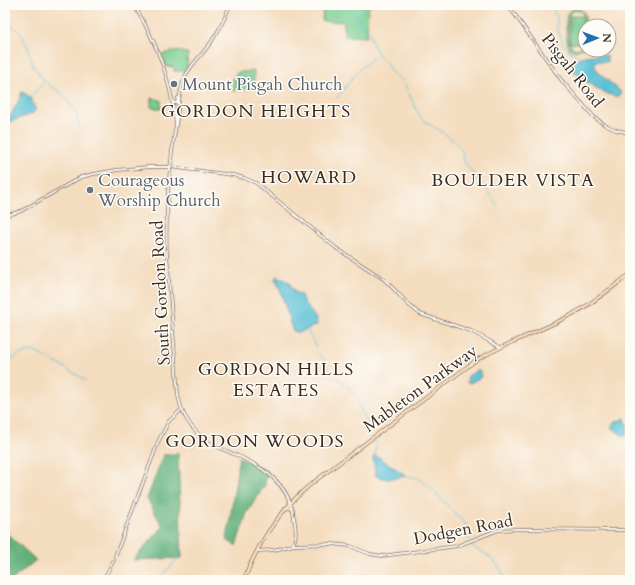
<svg xmlns="http://www.w3.org/2000/svg" width="635" height="585" font-family="Cardo,serif">
  <style>
    .green { fill: #77cc90; stroke: #597b57; fill-rule: evenodd }
    .forest { fill: #61b07a; stroke: #4e6d4c }
    .water { fill: #57bfd4; stroke: #497479 }
    .lines { fill: none; stroke-linecap: round; stroke-linejoin: round }
    .stream { stroke: #57bfd4; stroke-width: 1 }
    .tertiary-casing { stroke: #7c6856; stroke-width: 3.5 }
    .secondary-casing { stroke: #7c6856; stroke-width: 4 }
    .tertiary { stroke: #fff; stroke-width: 2 }
    .secondary { stroke: #ffe4c6; stroke-width: 2.5 }
    .worship-dot { fill: #6b7280; stroke: #fdfcf7; stroke-width: 1.5 }
    .labels { text-anchor: middle; stroke-width: 3; stroke-linejoin: round; paint-order: stroke }
    .street-label { font-size: 17px; fill: #3b2a1e; stroke: #fdfcf7 }
    .worship-label { font-size: 17px; fill: #5b616d; stroke: #fdfcf7; text-anchor: start }
    .neighbourhood-label { font-size: 18px; letter-spacing: 1px; fill: #3b2a1e; stroke: #fdfcf7 }
  </style>
  <rect width="100%" height="100%" fill="#fdfcf7"/>
  <filter id="ink" filterUnits="userSpaceOnUse"><feTurbulence type="fractalNoise" baseFrequency=".025" numOctaves="2"/><feDisplacementMap in="SourceGraphic" scale="8" xChannelSelector="R" yChannelSelector="G"/><feConvolveMatrix kernelMatrix="1 2 1 2 8 2 1 2 1" color-interpolation-filters="sRGB"/></filter>
  <filter id="wash" filterUnits="userSpaceOnUse"><feTurbulence type="fractalNoise" baseFrequency=".012" numOctaves="4" result="noise"/><feDisplacementMap in="SourceGraphic" scale="16" xChannelSelector="R" yChannelSelector="G"/><feGaussianBlur stdDeviation="0.9" result="paint"/><feColorMatrix in="noise" values="0 0 0 0 0 0 0 0 0 0 0 0 0 0 0 0 0 1.4 0 .05"/><feComposite in="paint" operator="in"/></filter>
  <g filter="url(#wash)">
    <rect width="100%" height="100%" fill="#f4dcbe"/>
    <path class="green" d="M323 5H373L368 8 367 37 344 36V22L322 21Z
      M574 8C587 8 586 19 585 27 584 34 585 41 585 48L584 47 576 51 569 48C566 42 565 22 567 15 568 11 571 10 574 8ZM576 10 582 12C584 17 586 41 582 46 580 48 579 48 576 49L571 46C568 42 567 18 570 13 572 11 573 11 576 10Z
      M570 16H582V43H570Z
      M176 51 188 53 187 69 185 71H174V67L166 66 162 54Z
      M254 71V89L233 91V77L238 72Z
      M151 98 161 100V109L151 107Z"/>
    <path class="forest" d="M5 254 6 255 7 300H5Z
      M178 453 182 558 133 560 163 527 147 499 163 455Z
      M239 457 267 471 265 485 247 513 236 546 227 540Z
      M5 532 36 560 12 580H5Z"/>
    <path class="water" d="M603 55 607 56V62L598 61 594 65 599 73 620 91V94L617 97C603 94 580 78 570 68 576 54 590 55 603 55Z
      M22 92 30 97 35 108V111L32 114 9 122 8 120 19 100Z
      M277 276 289 282 295 292 301 295C303 307 317 313 317 325L298 333 293 331C286 314 284 294 275 279Z
      M478 370 480 371 481 377 470 383H467L468 376Z
      M625 418 628 430 625 437 611 427 614 423Z
      M375 455 407 476 387 479 376 476 373 458Z"/>
    <g class="lines">
      <path class="stream" d="M352 5 360 23 370 32 372 42 378 54 386 62 390 71 403 81
        M551 5 557 18V27L563 43 569 50 580 58
        M5 22 12 25 22 35 28 48 33 66 45 82 50 86 61 92 68 100 76 112 80 129
        M405 85 415 107 422 119 448 136 460 147
        M30 98 44 82
        M337 98 358 71 377 54
        M461 149 465 163 492 197
        M494 200 498 208
        M307 330 316 347
        M319 353 331 373
        M5 363 20 354 33 351 64 367 85 380
        M337 378 348 387 357 398 363 416 373 431
        M375 439 376 444
        M375 455 376 447
        M407 476 418 478 434 490
        M435 492 467 526 469 539
        M469 543C473 548 478 550 484 553 495 559 501 570 506 580
        M157 580C165 571 177 565 178 552"/>
    </g>
  </g>
  <g filter="url(#ink)">
    <g class="lines">
      <g class="tertiary-casing">
        <path id="tertiary" d="M134 5C158 45 169 76 176 122
          M230 5C224 21 216 37 205 50 198 59 190 66 185 77 178 92 179 109 176 124 169 167 165 211 167 255L178 395C181 413 189 427 204 439 213 446 224 450 234 454 263 467 290 484 294 518 296 527 297 537 293 545
          M508 5 562 81 594 117 605 125 616 130 630 133
          M173 102 175 103H177L178 98
          M5 216 21 211 81 177 94 174 117 170 149 167H170L233 175 244 178 256 183 336 248 385 280 410 306 420 314 471 331 500 347
          M257 551 274 550 293 545 332 544 350 546 370 554 382 556 457 546 498 530 518 529 630 530
          M103 580 113 562 159 440 169 421 181 410"/>
      </g>
      <g class="secondary-casing">
        <path id="secondary" d="M285 508H290L293 510
          M244 580C258 542 280 510 311 484L475 361C505 343 539 332 569 316 591 305 610 289 630 274"/>
      </g>
      <use href="#tertiary" class="tertiary"/>
      <use href="#secondary" class="secondary"/>
    </g>
  </g>
  <g class="worship-dot">
    <circle cx="174" cy="84" r="4"/>
    <circle cx="90" cy="190" r="4"/>
  </g>
  <g class="labels">
    <g class="street-label">
      <text transform="translate(573 70) rotate(52)" y="6">Pisgah Road</text>
      <text transform="translate(160 293) rotate(-93)" y="6">South Gordon Road</text>
      <text transform="translate(420 388) rotate(-36)" y="6">Mableton Parkway</text>
      <text transform="translate(463 529) rotate(-11)" y="6">Dodgen Road</text>
    </g>
    <g class="worship-label">
      <text x="182" y="90">Mount Pisgah Church</text>
      <text x="98" y="186">Courageous<tspan x="98" dy="20">Worship Church</tspan></text>
    </g>
    <g class="neighbourhood-label">
      <text x="256" y="117">GORDON HEIGHTS</text>
      <text x="309" y="183">HOWARD</text>
      <text x="513" y="186">BOULDER VISTA</text>
      <text x="276" y="375">GORDON HILLS<tspan x="276" dy="21">ESTATES</tspan></text>
      <text x="255" y="447">GORDON WOODS</text>
    </g>
  </g>
  <rect width="635" height="585" fill="none" stroke="#fdfcf7" stroke-width="20"/>
  <g transform="translate(597 38) rotate(89)"><circle r="19" fill="#fdfcf7" stroke="#afa8a0"/>
  <path d="M0-3L7 15L0 10L-7 15Z" fill="#1f6fb2"/>
  <text y="-6" font-size="11" font-weight="bold" text-anchor="middle" fill="#3b2a1e">N</text>
  </g>
</svg>
